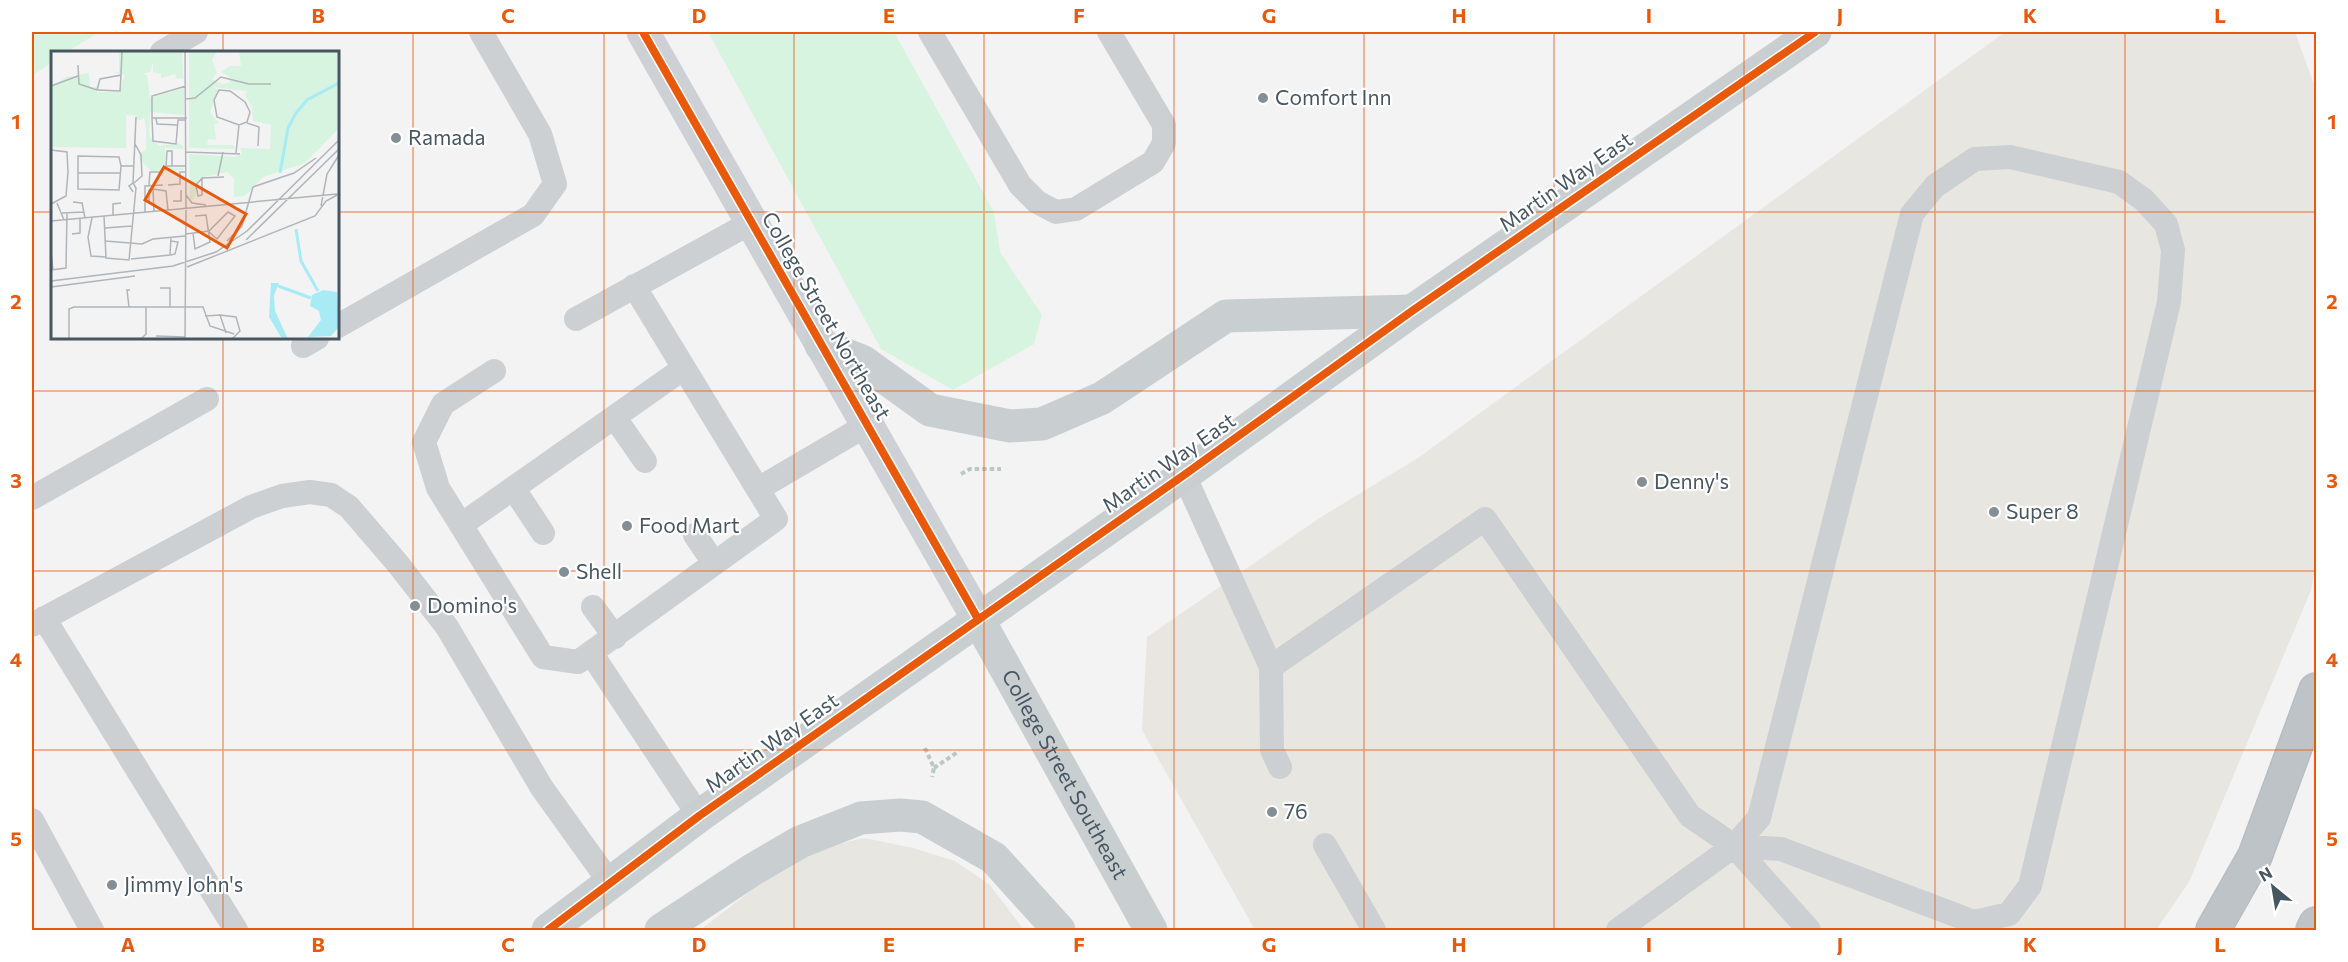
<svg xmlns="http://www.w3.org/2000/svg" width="2348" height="962" font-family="Commissioner,sans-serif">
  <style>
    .commercial { fill: #e8e6e1 }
    .green { fill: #d6f4df }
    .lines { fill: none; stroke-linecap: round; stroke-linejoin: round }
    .highway-casing { stroke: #b7bec3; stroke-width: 36 }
    .path { stroke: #bac8c3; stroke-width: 4; stroke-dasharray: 4.5 3; stroke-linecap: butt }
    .lane { stroke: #cdd0d2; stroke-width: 24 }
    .secondary { stroke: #cdd0d4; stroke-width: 33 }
    .primary { stroke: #c9ced1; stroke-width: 33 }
    .highway { stroke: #bec3c8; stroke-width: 33 }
    .cycleway-casing { stroke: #fff; stroke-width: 11 }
    .cycleway { stroke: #e8590c; stroke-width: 8 }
    .grid { fill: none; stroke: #e8590c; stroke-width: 1.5; stroke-opacity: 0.55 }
    .poi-dot { fill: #848e95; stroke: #fff; stroke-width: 2 }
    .labels { text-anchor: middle; stroke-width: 4.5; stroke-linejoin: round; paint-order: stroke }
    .poi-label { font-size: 21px; fill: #475762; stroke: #fff; text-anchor: start }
    .street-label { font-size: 21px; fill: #475762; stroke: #fff }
    .inset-river { fill: none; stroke: #a8ebf5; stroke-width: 3 }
    .inset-road { fill: none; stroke: #afb5b9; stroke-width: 1.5 }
    .view { fill: #e8590c; fill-opacity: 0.15; stroke: #e8590c; stroke-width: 3 }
    .inset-edge { fill: none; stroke: #475762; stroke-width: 3 }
    .neatline { fill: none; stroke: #e8590c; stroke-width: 2 }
    .grid-label { font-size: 20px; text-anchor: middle; font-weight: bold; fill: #e8590c }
  </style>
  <rect width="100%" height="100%" fill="#f4f3f3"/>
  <path class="commercial" d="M2005 32H2295L2316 90V562L2311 590 2189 882 2156 930H1255L1142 730 1147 637 1321 517 1418 458Z
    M864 838 913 848 955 861 990 885 1024 930H700L800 853Z"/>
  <path class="green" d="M32 32H99L67 52H52V62L32 76Z
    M708 32H894L994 212 1000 252 1042 315 1034 344 953 390 881 349Z"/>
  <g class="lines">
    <g class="highway-casing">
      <path id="highway" d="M2213 930 2255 856 2316 690
        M2313 930 2316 924"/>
    </g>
    <path class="path" d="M961 474 970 469H1001
      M925 748 934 768 932 777
      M934 768 959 751"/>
    <path class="lane" d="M930 32 1020 185 1037 202 1056 212 1076 209 1153 162 1164 143V125L1109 32
      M162 52 196 32
      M576 319 752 222
      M338 326 533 215 555 184 540 134 481 32
      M303 346 317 338
      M494 371 443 404 424 442 438 488 543 657 578 662 776 519 634 286
      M615 418 645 461
      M1184 475 1271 667 1272 750 1280 767
      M514 489 543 533
      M758 489 867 425
      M32 498 207 399
      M461 525 684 368
      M695 535 714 563
      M593 607 615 637
      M44 618 236 930
      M32 625 251 507 282 496 310 492 331 495 349 507 398 564 447 627 542 788 611 884
      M591 653 699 816
      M1271 667 1485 519 1690 816 1734 846 1809 930
      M32 820 92 930
      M1325 845 1374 930
      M1618 930 1734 846 1759 818 1912 214 1935 186 1975 159 2010 157 2119 182 2144 200 2166 224 2173 250 2169 302 2030 886 2009 914 1974 922 1781 849 1734 846"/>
    <path class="secondary" d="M643 32 978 619"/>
    <g class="primary">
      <path d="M821 345 862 361 930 410 1010 426 1042 424 1102 398 1226 316 1412 311"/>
      <path id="s1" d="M978 619 1151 930"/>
      <path d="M548 930 699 816 1184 475 1412 311 1815 32"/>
      <path d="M661 930 752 870 800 842 861 818 900 815 922 817 994 858 1059 930"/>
    </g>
    <use href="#highway" class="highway"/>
    <g class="cycleway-casing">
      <path id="cycleway" d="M643 32 978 619
        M548 930 699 816 1184 475 1412 311 1815 32"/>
    </g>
    <use href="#cycleway" class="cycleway"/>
  </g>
  <path class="grid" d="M223 32V52M413 32V930M604 32V930M794 32V930M984 32V930M1174 32V930M1364 32V930M1554 32V930M1744 32V930M1935 32V930M2125 32V930M32 212H52M338 212H2316M223 338V930M32 391H2316M32 571H2316M32 750H2316"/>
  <g class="poi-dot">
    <circle cx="1263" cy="98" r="6"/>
    <circle cx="396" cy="138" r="6"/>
    <circle cx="1642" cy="482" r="6"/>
    <circle cx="1994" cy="512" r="6"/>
    <circle cx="627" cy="526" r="6"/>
    <circle cx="564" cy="572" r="6"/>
    <circle cx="415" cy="606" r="6"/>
    <circle cx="1272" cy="812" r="6"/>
    <circle cx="112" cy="885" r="6"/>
  </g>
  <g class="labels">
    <g class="poi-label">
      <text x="1275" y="105">Comfort Inn</text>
      <text x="408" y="145">Ramada</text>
      <text x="1654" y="489">Denny's</text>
      <text x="2006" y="519">Super 8</text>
      <text x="639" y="533">Food Mart</text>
      <text x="576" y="579">Shell</text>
      <text x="427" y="613">Domino's</text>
      <text x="1284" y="819">76</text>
      <text x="124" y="892">Jimmy John's</text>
    </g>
    <g class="street-label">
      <text transform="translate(1566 182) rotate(-35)" y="7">Martin Way East</text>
      <text transform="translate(826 316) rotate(60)" y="7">College Street Northeast</text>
      <text transform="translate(1169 463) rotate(-35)" y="7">Martin Way East</text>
      <text transform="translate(772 743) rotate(-35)" y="7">Martin Way East</text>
      <text dy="7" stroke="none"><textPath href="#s1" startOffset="178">College Street Southeast</textPath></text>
    </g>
  </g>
  <g transform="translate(51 51)">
    <rect width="288" height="288" fill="#f4f3f3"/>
    <path d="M68 0H131L132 27 126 28 124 23 110 27V23L102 21V11L99 21 91 23 96 24 99 47 133 37V64L99 61 98 84 108 95 127 92 132 95V98L114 97V116L132 117V119L100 120 89 109 88 104 95 98V77L93 67 87 70 84 64H75V97L0 96V35L16 26 38 22 39 36H48L46 41H68L74 24 62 21H68ZM138 0H166L161 9 166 22 161 28 171 33 178 32 179 26 170 21 179 15H190L188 0H288V77L254 112 212 126 194 145 183 146V128L176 121 148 127 143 148 139 149 138 103 185 106 191 103 189 97 219 98 220 74 202 70 201 56 194 44 196 40 162 36 167 39 159 62 168 72 163 73 165 89 157 88 156 94H182L184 98 138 97Z" fill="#d6f4df"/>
    <path d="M220 232H228L223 244 224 260 237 288 230 286 218 266ZM272 239 286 241 288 276 280 285 257 286 270 269 268 260 259 255 261 244Z" fill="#a8ebf5"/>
    <path class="inset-river" d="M229 122 237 77 245 62 256 49 288 32M245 178 250 210 267 240M227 235 260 247"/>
    <path class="inset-road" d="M134 0 135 157M27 14 28 33 46 39 49 28 70 24 71 0M0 35 27 25M47 39 69 40 70 24M168 39 179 40 194 51 199 61 196 71 188 74 166 66 163 49ZM135 48 144 47 170 26 198 33H220M101 67V45L135 35M105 67 106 73 127 74M135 69H127L125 93 102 90 101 67H136M196 72 208 76 207 95M0 99 16 101 17 121 15 145 0 153M135 101 189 103M185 102 188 74M70 115 68 139 27 138V105L68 106 70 115H82M121 115V100H116L115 115H135M27 122H70M167 125 172 101M151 127V144L147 145 145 134 151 127 173 126M82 132 85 66M83 132 91 125 90 104 84 93M98 134 99 121H112M117 134 129 133V121H135M102 138 115 140 117 159M102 138 98 139V152L103 153M102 138 103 161M135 144 141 152 155 154M122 150H130V139M22 151 31 152 34 167M6 152 13 169M270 155 276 123 288 104M94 161V135L112 134M11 162 33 161M62 164V153L70 152M53 165 55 207 78 209 85 137 82 132 78 135 82 141M41 167 37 186 40 205 55 206M0 170 286 143M54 177 81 175M142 182 144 198 159 191 155 164 144 165M21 183 29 182V168M135 183 158 180 177 161 184 165 166 188 157 180M195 189 288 98M54 190 91 193 102 188 134 185M176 190 191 175 202 136 243 122 265 107M0 201 2 219M120 204 124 203 127 191 120 190M80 208 119 204 120 186M136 216 264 165 275 150 288 143M0 219 15 217 16 162M0 230 122 215 165 201 196 180 288 89M0 236 84 225M109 237H119V256M78 256 76 239H79M169 264 185 266 189 280 181 288M154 265 169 264 175 282M105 285 134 286M18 288V258L23 256H152L159 275 183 283M18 288H57M90 288 95 283V256M134 288 135 157"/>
    <path class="view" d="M113 116 195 163 176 197 94 149Z"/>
    <rect width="288" height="288" class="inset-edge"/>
  </g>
  <rect width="2348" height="962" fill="none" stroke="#ffffff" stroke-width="66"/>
  <g transform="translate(2273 887) rotate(330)" stroke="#ffffff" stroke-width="4.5" paint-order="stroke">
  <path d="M0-4.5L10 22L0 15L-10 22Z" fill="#475762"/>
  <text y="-9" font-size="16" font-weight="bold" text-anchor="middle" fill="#475762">N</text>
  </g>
  <rect x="33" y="33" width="2282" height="896" class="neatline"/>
  <g class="grid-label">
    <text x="128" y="23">A</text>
    <text x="318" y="23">B</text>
    <text x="508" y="23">C</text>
    <text x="699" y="23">D</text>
    <text x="889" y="23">E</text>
    <text x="1079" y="23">F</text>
    <text x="1269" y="23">G</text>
    <text x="1459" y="23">H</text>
    <text x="1649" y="23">I</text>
    <text x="1840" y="23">J</text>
    <text x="2030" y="23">K</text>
    <text x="2220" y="23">L</text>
    <text x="16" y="129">1</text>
    <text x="2332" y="129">1</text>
    <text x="16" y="309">2</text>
    <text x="2332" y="309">2</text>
    <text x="16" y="488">3</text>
    <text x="2332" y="488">3</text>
    <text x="16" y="667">4</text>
    <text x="2332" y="667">4</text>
    <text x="16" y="846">5</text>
    <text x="2332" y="846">5</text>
    <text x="128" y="952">A</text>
    <text x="318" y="952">B</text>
    <text x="508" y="952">C</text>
    <text x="699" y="952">D</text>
    <text x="889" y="952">E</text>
    <text x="1079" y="952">F</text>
    <text x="1269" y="952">G</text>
    <text x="1459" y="952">H</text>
    <text x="1649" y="952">I</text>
    <text x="1840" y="952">J</text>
    <text x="2030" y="952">K</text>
    <text x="2220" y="952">L</text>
  </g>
</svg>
